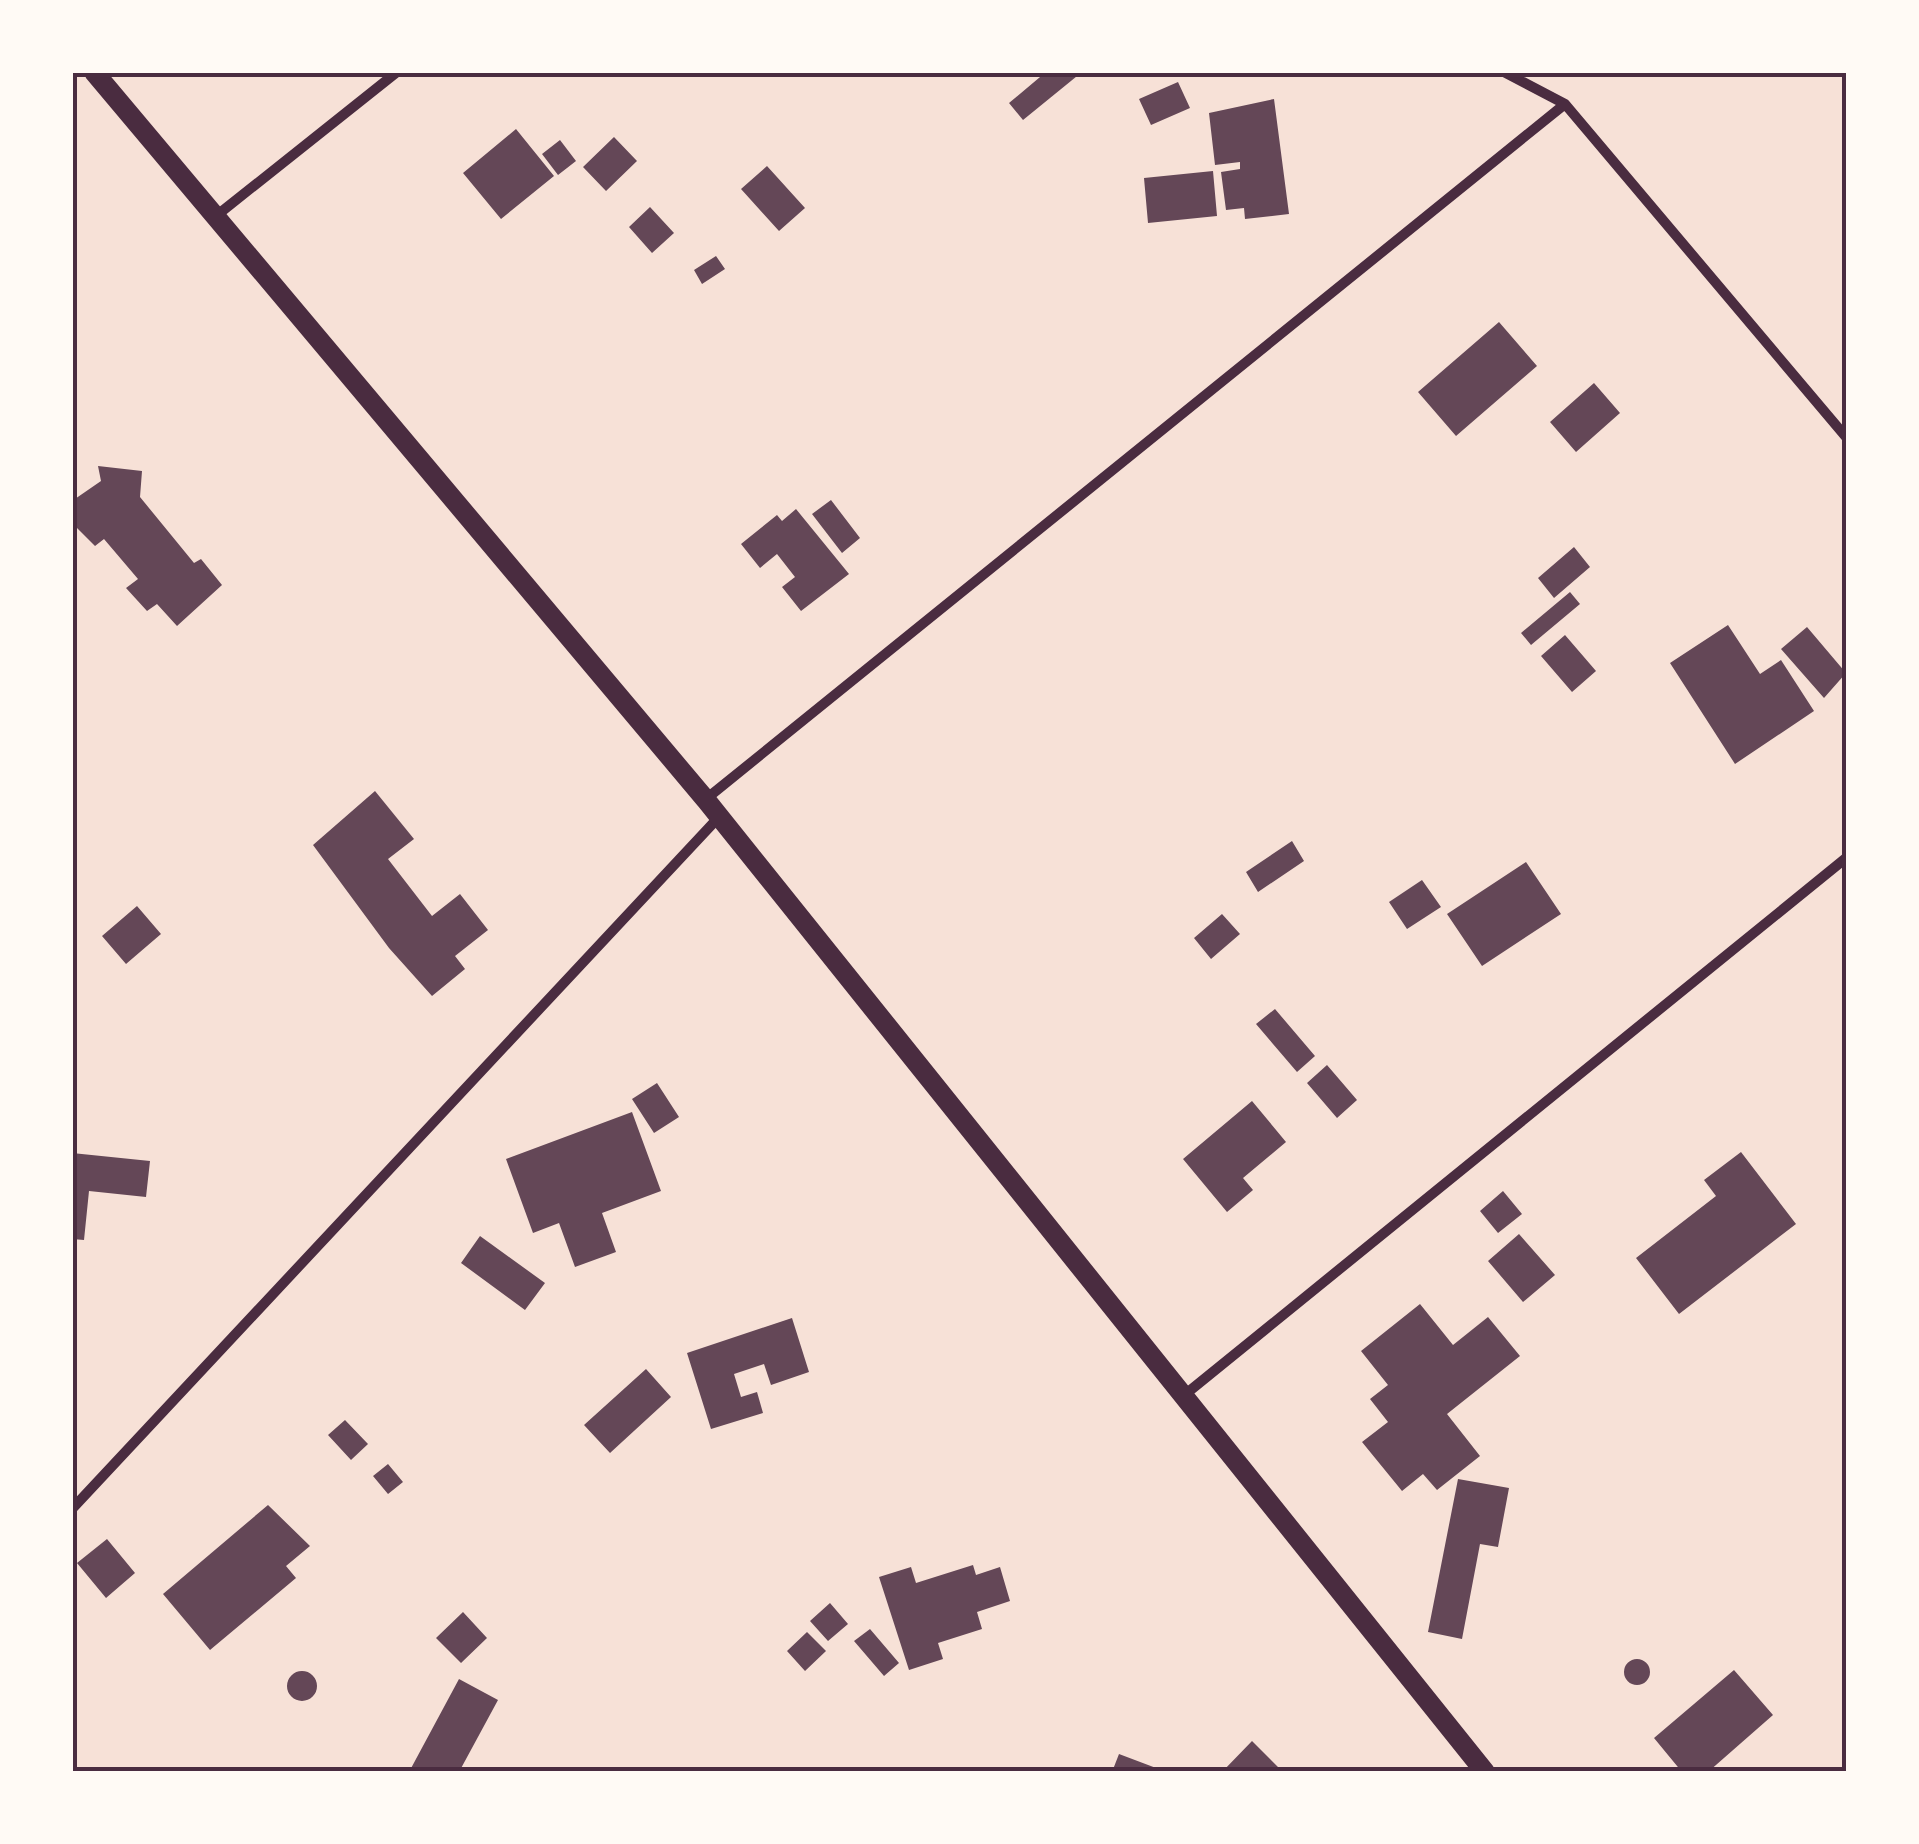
<svg xmlns="http://www.w3.org/2000/svg" width="1919" height="1844" font-family="Overpass,sans-serif">
  <style>
    .building { fill: #644757 }
    .lines { fill: none; stroke-linecap: round; stroke-linejoin: round }
    .minor { stroke: #4a2c40; stroke-width: 10 }
    .secondary { stroke: #4a2c40; stroke-width: 20 }
    .neatline { fill: none; stroke: #4a2c40; stroke-width: 4 }
  </style>
  <rect width="100%" height="100%" fill="#f7e1d7"/>
  <path class="building" d="M1046 72H1082L1023 120 1009 103Z
    M1178 82 1190 108 1151 125 1139 99Z
    M1274 99 1289 214 1245 219 1244 208 1226 210 1221 172 1240 169V162L1215 165 1209 113Z
    M516 129 554 176 501 219 463 173Z
    M614 137 637 161 606 191 583 167Z
    M560 140 576 161 558 175 542 154Z
    M767 166 805 208 779 231 741 189Z
    M1213 171 1217 216 1148 223 1144 178Z
    M650 207 674 233 652 253 629 227Z
    M716 256 725 269 702 284 694 270Z
    M1499 322 1537 366 1456 436 1418 392Z
    M1594 383 1620 413 1576 452 1550 422Z
    M98 466 142 471 140 497 194 563 201 559 222 585 177 626 157 604 147 611 126 588 138 579 104 539 95 546 72 523V501L101 481Z
    M831 500 860 538 842 553 812 514Z
    M796 509 849 574 801 611 782 587 795 577 777 554 760 568 741 544 777 515 782 521Z
    M1574 547 1590 567 1554 598 1538 578Z
    M1570 592 1580 604 1531 645 1521 633Z
    M1728 625 1760 674 1781 660 1814 711 1735 764 1670 663Z
    M1807 627 1846 673 1824 698 1781 649Z
    M1565 635 1596 671 1572 692 1541 656Z
    M375 791 414 839 388 859 432 916 460 894 488 930 455 956 465 969 432 996 389 948 313 845Z
    M1292 841 1304 861 1258 892 1246 872Z
    M1526 862 1561 914 1482 966 1447 914Z
    M1422 880 1441 907 1407 929 1389 902Z
    M137 906 161 934 126 964 102 936Z
    M1222 914 1240 934 1211 959 1194 938Z
    M1275 1009 1315 1056 1297 1072 1256 1024Z
    M1327 1065 1357 1100 1337 1118 1307 1083Z
    M657 1083 679 1117 654 1133 632 1099Z
    M1252 1101 1286 1142 1243 1178 1253 1190 1227 1212 1183 1159Z
    M632 1112 661 1191 602 1213 616 1252 575 1267 559 1223 533 1233 506 1159Z
    M1741 1152 1796 1224 1679 1314 1636 1258 1716 1196 1704 1180Z
    M72 1153 150 1161 146 1197 89 1191 84 1240 72 1239Z
    M1503 1191 1522 1214 1498 1233 1480 1211Z
    M1519 1234 1555 1275 1523 1302 1488 1261Z
    M480 1236 545 1283 525 1310 461 1263Z
    M1420 1304 1453 1345 1488 1317 1520 1356 1447 1414 1480 1456 1437 1490 1423 1474 1402 1491 1362 1442 1388 1422 1370 1399 1388 1385 1361 1351Z
    M792 1318 809 1372 771 1385 764 1364 734 1374 741 1397 757 1392 763 1413 711 1429 687 1353Z
    M646 1369 671 1397 610 1453 584 1425Z
    M345 1420 368 1444 351 1460 328 1435Z
    M388 1464 403 1482 388 1494 373 1476Z
    M1458 1479 1509 1488 1498 1547 1480 1544 1462 1639 1428 1632Z
    M268 1505 310 1546 286 1566 296 1578 210 1650 163 1594Z
    M107 1539 135 1573 106 1598 77 1563Z
    M973 1565 976 1575 1000 1567 1010 1601 977 1612 982 1629 938 1643 943 1659 909 1670 879 1577 911 1567 916 1583Z
    M830 1603 848 1624 828 1641 810 1621Z
    M463 1612 487 1638 461 1663 436 1638Z
    M870 1629 899 1663 884 1676 854 1641Z
    M807 1632 826 1651 805 1671 787 1651Z
    M1624 1672a13 13 0 1 1 26 0a13 13 0 1 1-26 0Z
    M1734 1670 1773 1715 1708 1772H1682L1654 1738Z
    M287 1686a15 15 0 1 1 30 0a15 15 0 1 1-30 0Z
    M459 1679 498 1700 459 1772H409Z
    M1252 1741 1283 1772H1222Z
    M1119 1754 1164 1771V1772H1112Z"/>
  <g class="lines">
    <path class="minor" d="M1504 72 1565 104 1846 437
      M216 216 397 72
      M706 799 1565 104
      M1182 1397 1846 858
      M72 1509 718 818"/>
    <path class="secondary" d="M94 72 706 800 1485 1772"/>
  </g>
  <rect width="1919" height="1844" fill="none" stroke="#fffaf5" stroke-width="150"/>
  <rect x="75" y="75" width="1769" height="1694" class="neatline"/>
</svg>
